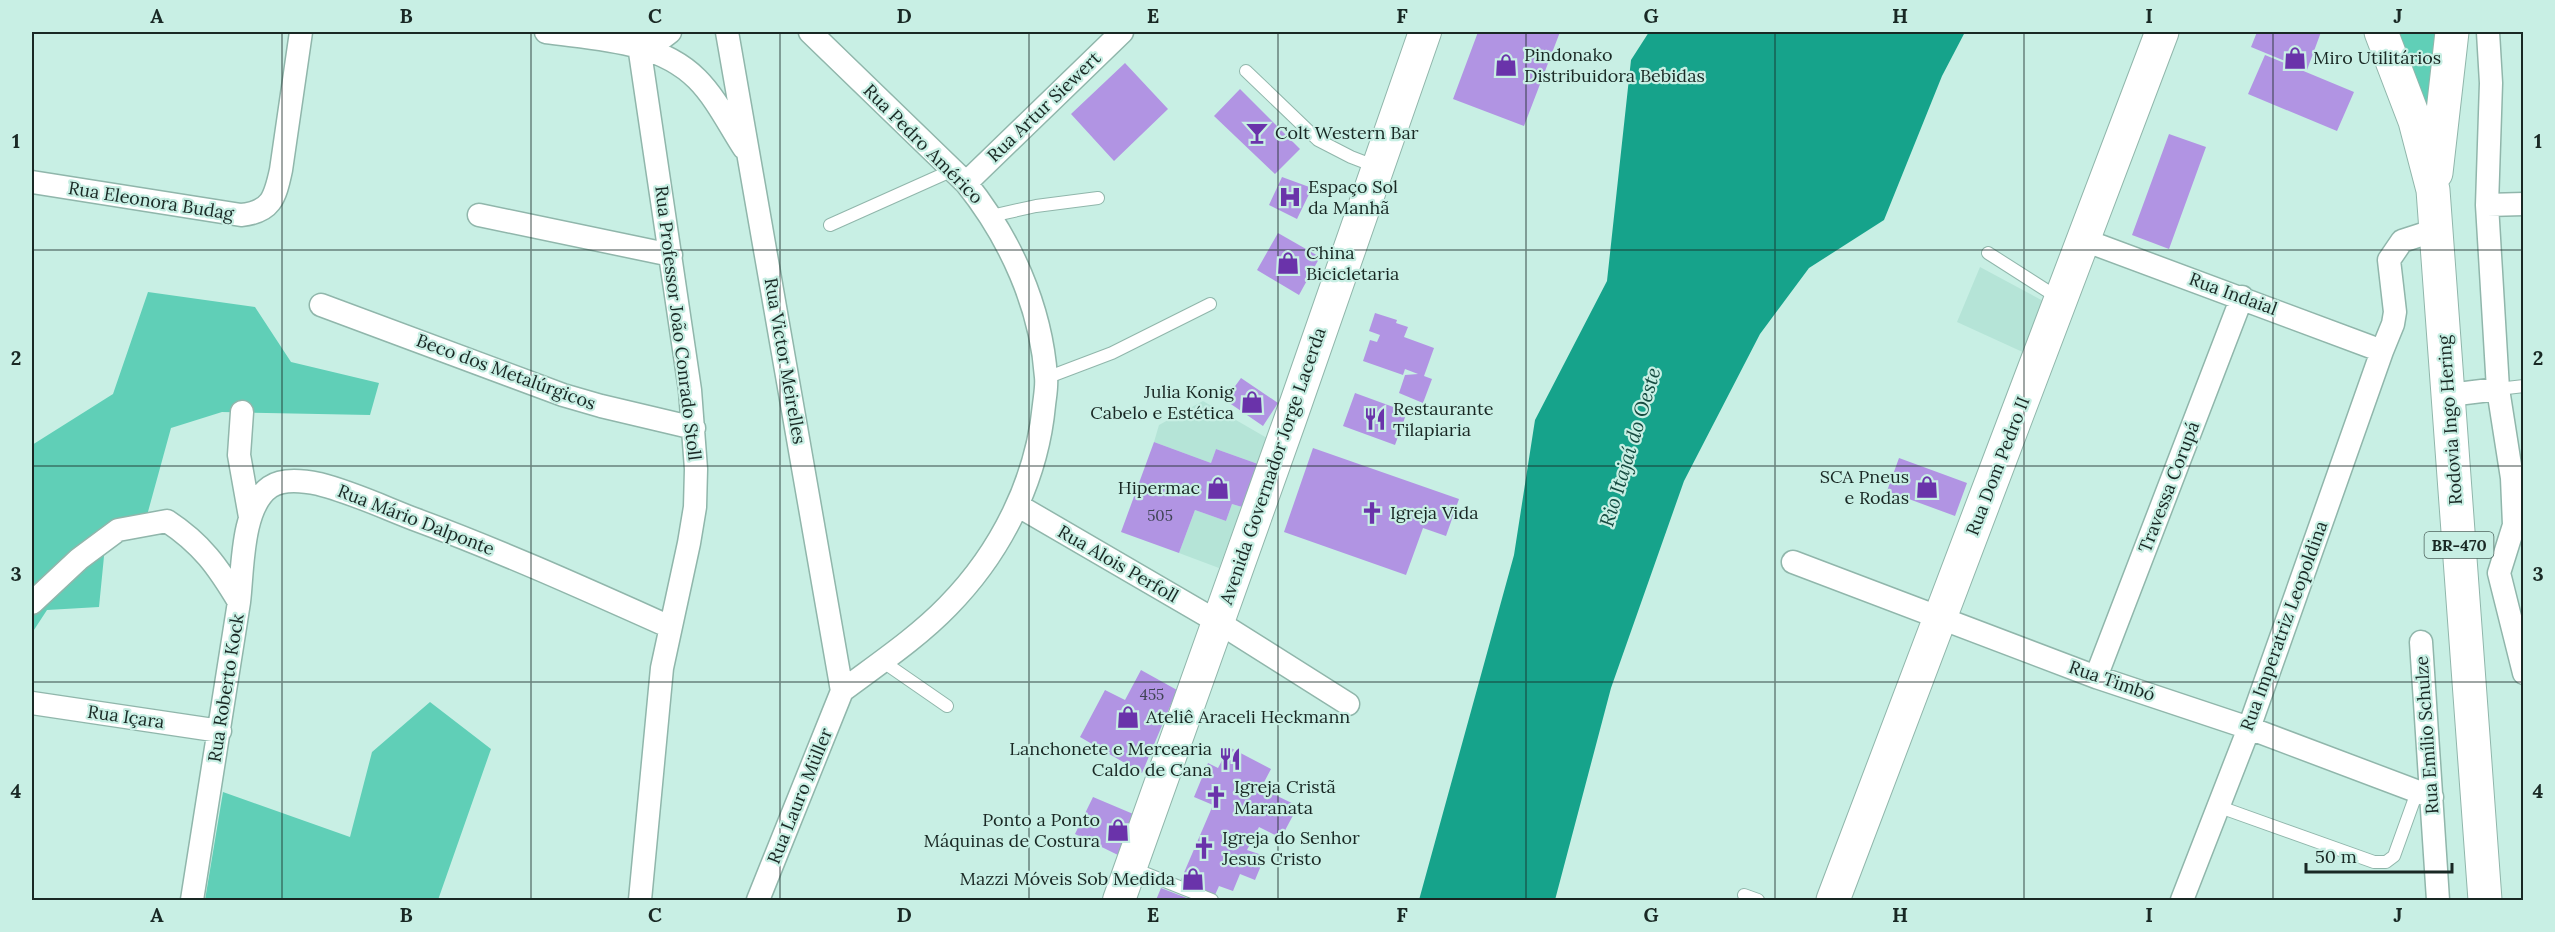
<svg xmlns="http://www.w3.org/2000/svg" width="2555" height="932" font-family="Lora,serif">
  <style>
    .built { fill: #b5e4d7 }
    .green { fill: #60cfb7 }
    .water { fill: #16a38b }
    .building { fill: #b194e3 }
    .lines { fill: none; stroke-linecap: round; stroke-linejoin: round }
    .service-casing { stroke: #90b6ab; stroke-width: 14 }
    .minor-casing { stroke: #90b6ab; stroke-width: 25 }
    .secondary-casing { stroke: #90b6ab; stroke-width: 34 }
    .primary-casing { stroke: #90b6ab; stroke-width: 35 }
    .trunk-casing { stroke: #90b6ab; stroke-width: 35 }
    .service { stroke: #fff; stroke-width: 12 }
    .minor { stroke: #fff; stroke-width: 22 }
    .secondary { stroke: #fff; stroke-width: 32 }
    .primary { stroke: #fff; stroke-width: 33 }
    .trunk { stroke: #fff; stroke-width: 33 }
    .grid { fill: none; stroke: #192824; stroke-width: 1.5; stroke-opacity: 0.55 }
    .labels { text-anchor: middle; stroke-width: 4.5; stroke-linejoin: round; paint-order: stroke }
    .number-label { font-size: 15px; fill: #3f4354 }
    .shield { fill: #c8efe4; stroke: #4e645e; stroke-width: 1.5 }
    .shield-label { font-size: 16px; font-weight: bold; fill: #192824 }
    .poi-label { font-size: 18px; fill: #192824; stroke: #c8efe4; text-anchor: start }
    .street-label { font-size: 18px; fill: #192824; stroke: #c8efe4 }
    .water-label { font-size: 20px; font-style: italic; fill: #164b40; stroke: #c8efe4 }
    .neatline { fill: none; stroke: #192824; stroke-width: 2 }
    .grid-label { font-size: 20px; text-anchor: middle; font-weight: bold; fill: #192824 }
  </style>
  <rect width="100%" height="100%" fill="#c8efe4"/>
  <path class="built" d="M1980 267 2047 303 2027 354 1957 322Z
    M1203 401 1267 438 1258 464 1216 449 1211 463 1154 442 1159 425Z
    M1232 504 1242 507 1219 568 1179 553 1195 510 1226 521Z"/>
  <path class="green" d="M2395 32H2447L2433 172Z
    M148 292 255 307 291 362 379 383 370 415 222 412 171 428 146 519 107 526 99 607 47 610 32 633V445L113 394Z
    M430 702 491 749 438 900H205L223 792 350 837 372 752Z"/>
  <path class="water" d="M1649 32H1965L1942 76 1884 220 1809 268 1760 334 1684 481 1611 688 1555 900H1419L1514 555 1535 420 1607 281 1631 60Z"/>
  <path class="building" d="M1478 32H1560L1524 126 1453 99Z
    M2257 32H2321L2307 70 2251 47Z
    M2265 55 2354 92 2337 131 2248 94Z
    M1125 63 1168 109 1114 161 1071 114Z
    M1240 89 1300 149 1275 174 1214 116Z
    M2169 134 2206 147 2169 249 2132 235Z
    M1282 177 1312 188 1297 219 1269 205Z
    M1278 233 1320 257 1299 295 1257 270Z
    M1375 313 1397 320 1396 323 1408 327 1404 337 1434 348 1424 376 1432 379 1423 403 1399 393 1405 375 1418 374 1405 369 1403 375 1363 361 1370 340 1377 342 1380 335 1369 331Z
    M1241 378 1278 403 1263 426 1225 400Z
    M1355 393 1407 412 1395 445 1343 426Z
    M1154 442 1211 463 1216 449 1258 464 1242 507 1232 504 1226 521 1195 510 1179 553 1121 532Z
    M1313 448 1459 499 1446 536 1423 528 1406 575 1284 532Z
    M1899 458 1967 483 1955 516 1887 491Z
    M1141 670 1177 690 1142 773 1080 737 1105 690 1125 700Z
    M1229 747 1271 769 1261 788 1298 806 1281 838 1259 827 1247 850 1265 856 1255 880 1240 874 1233 891 1219 886 1215 895 1180 882 1213 805 1194 797 1208 763 1218 768Z
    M1093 797 1138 816 1120 856 1075 834Z
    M1161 888 1192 900H1156Z"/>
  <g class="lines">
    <g class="service-casing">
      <path id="service" d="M1246 71 1318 140 1351 157 1377 167
        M991 216 1036 206 1098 198
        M830 225 953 170
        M1988 253 2060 299
        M1046 378 1112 353 1210 304
        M2498 389 2524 386
        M882 661 947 706
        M2217 806 2374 862H2386L2394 856 2417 792
        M1132 868 1212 900
        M1744 895 1758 900"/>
    </g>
    <g class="minor-casing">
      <path id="minor" d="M546 32C596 39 658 40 697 79 716 98 729 125 744 148
        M637 32 690 390 696 469 695 507 689 543 662 668 640 900
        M727 32 842 691
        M810 32 966 183C1010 238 1041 306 1046 377 1047 386 1045 396 1044 405 1037 480 1001 552 948 606 917 638 878 664 842 691
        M2488 32 2491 83 2487 205 2498 389 2512 478 2514 525 2499 573
        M639 46 657 42 670 32
        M32 182 241 215C271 212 275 198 281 170L301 32
        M966 183 1122 32
        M2487 205 2524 204
        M479 215 671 255
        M2084 240 2382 351
        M321 305 563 395 601 406 694 428
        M2449 395 2498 389
        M242 412 239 455 250 517
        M1017 505 1218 622 1348 704
        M1793 562 2096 677 2249 728 2432 797
        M2499 573 2524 673
        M239 602C243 570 241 507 270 487 283 478 305 481 319 484 351 492 383 507 414 519 501 551 585 589 670 627
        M32 603 79 559 118 530 167 521C202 544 218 567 239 602L192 900
        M2421 642 2438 900
        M2096 677 2242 297
        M32 703 220 731
        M758 900 842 691
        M2182 900 2249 728 2382 351 2393 324 2395 312 2389 260 2402 241 2436 230"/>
    </g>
    <g class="secondary-casing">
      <path id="secondary" d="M1119 900 1290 420 1425 32"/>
    </g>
    <g class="primary-casing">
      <path id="primary" d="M1833 900 2162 32"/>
    </g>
    <g class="trunk-casing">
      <path id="trunk" d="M2381 32 2415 121 2433 190 2485 900
        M2436 173 2452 32"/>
    </g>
    <use href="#service" class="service"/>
    <use href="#minor" class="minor"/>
    <use href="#secondary" class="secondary"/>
    <use href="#primary" class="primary"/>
    <use href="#trunk" class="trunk"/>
  </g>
  <path class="grid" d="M282 32V900M531 32V900M780 32V900M1029 32V900M1278 32V900M1526 32V900M1775 32V900M2024 32V900M2273 32V900M32 250H2524M32 466H2524M32 682H2524"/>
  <defs>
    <g id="shop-bare" transform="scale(1.8)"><path d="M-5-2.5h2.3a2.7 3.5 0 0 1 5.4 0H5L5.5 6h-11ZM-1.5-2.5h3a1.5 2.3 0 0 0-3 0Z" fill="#6a33aa" stroke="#c8efe4" stroke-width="2.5" paint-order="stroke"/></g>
    <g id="bar-bare" transform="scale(1.8)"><path d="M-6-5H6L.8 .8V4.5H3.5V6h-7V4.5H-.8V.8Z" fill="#6a33aa" stroke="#c8efe4" stroke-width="2.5" paint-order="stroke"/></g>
    <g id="hospital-bare" transform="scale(1.8)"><path d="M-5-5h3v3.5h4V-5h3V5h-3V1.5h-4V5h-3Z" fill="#6a33aa" stroke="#c8efe4" stroke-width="2.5" paint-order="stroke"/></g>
    <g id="restaurant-bare" transform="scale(1.8)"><path d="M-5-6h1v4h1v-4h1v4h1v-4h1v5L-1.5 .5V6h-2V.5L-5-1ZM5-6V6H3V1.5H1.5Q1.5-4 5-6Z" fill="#6a33aa" stroke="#c8efe4" stroke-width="2.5" paint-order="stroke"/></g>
    <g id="church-bare" transform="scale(1.8)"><path d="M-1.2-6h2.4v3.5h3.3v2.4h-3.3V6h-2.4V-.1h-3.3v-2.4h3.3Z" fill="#6a33aa" stroke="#c8efe4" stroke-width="2.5" paint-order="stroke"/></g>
  </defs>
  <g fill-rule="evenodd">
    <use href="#shop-bare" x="2295" y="58"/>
    <use href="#shop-bare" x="1506" y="65"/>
    <use href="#bar-bare" x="1257" y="133"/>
    <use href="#hospital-bare" x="1290" y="197"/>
    <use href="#shop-bare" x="1288" y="263"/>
    <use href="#shop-bare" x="1252" y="402"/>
    <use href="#restaurant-bare" x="1375" y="419"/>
    <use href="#shop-bare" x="1927" y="487"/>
    <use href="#shop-bare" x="1218" y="488"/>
    <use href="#church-bare" x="1372" y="513"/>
    <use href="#shop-bare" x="1128" y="717"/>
    <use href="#restaurant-bare" x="1230" y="759"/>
    <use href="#church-bare" x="1216" y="797"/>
    <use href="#shop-bare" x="1118" y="830"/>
    <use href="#church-bare" x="1204" y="848"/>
    <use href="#shop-bare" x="1193" y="879"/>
  </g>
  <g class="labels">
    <g class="number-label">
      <text x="1160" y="521">505</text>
      <text x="1152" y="700">455</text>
    </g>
    <rect class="shield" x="2424.5" y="532" width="69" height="26" rx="4.5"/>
    <g class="shield-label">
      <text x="2459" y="551">BR-470</text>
    </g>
    <g class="poi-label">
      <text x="1524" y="61">Pindonako<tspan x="1524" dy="21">Distribuidora Bebidas</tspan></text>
      <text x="2313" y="64">Miro Utilitários</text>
      <text x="1275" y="139">Colt Western Bar</text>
      <text x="1308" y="193">Espaço Sol<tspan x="1308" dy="21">da Manhã</tspan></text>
      <text x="1306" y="259">China<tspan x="1306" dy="21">Bicicletaria</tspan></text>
      <text x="1234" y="398" text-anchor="end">Julia Konig<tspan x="1234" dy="21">Cabelo e Estética</tspan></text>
      <text x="1393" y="415">Restaurante<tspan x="1393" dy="21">Tilapiaria</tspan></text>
      <text x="1909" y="483" text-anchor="end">SCA Pneus<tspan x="1909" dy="21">e Rodas</tspan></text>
      <text x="1200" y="494" text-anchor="end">Hipermac</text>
      <text x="1390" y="519">Igreja Vida</text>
      <text x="1146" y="723">Ateliê Araceli Heckmann</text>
      <text x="1212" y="755" text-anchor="end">Lanchonete e Mercearia<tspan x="1212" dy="21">Caldo de Cana</tspan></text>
      <text x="1234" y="793">Igreja Cristã<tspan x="1234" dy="21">Maranata</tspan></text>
      <text x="1100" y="826" text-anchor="end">Ponto a Ponto<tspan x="1100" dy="21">Máquinas de Costura</tspan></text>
      <text x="1222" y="844">Igreja do Senhor<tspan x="1222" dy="21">Jesus Cristo</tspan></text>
      <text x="1175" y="885" text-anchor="end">Mazzi Móveis Sob Medida</text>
    </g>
    <g class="street-label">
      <text transform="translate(1044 107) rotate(-44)" y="6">Rua Artur Siewert</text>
      <text transform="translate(923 144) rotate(45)" y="6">Rua Pedro Américo</text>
      <text transform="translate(151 201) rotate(9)" y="6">Rua Eleonora Budag</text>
      <text transform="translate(2233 294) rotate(20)" y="6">Rua Indaial</text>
      <text transform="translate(678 323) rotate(83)" y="6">Rua Professor João Conrado Stoll</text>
      <text transform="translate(785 361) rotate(80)" y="6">Rua Victor Meirelles</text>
      <text transform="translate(506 372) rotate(20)" y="6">Beco dos Metalúrgicos</text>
      <text transform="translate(2450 420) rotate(-94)" y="6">Rodovia Ingo Hering</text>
      <text transform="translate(1273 466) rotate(-71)" y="6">Avenida Governador Jorge Lacerda</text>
      <text transform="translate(1998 466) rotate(-69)" y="6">Rua Dom Pedro II</text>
      <text transform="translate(2169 487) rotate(-69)" y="6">Travessa Corupá</text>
      <text transform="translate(416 520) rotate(21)" y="6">Rua Mário Dalponte</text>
      <text transform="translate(1118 564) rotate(30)" y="6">Rua Alois Perfoll</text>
      <text transform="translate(2284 626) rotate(-70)" y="6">Rua Imperatriz Leopoldina</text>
      <text transform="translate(2112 681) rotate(19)" y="6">Rua Timbó</text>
      <text transform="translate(226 688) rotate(-81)" y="6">Rua Roberto Kock</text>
      <text transform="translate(126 717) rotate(8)" y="6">Rua Içara</text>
      <text transform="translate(2427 735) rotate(-94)" y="6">Rua Emílio Schulze</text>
      <text transform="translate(800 796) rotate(-68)" y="6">Rua Lauro Müller</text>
    </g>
    <g class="water-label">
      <text transform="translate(1630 447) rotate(-73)" y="7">Rio Itajaí do Oeste</text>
    </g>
  </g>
  <rect width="2555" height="932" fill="none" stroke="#c8efe4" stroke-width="66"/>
  <path d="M2306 863v9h146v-9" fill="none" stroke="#192824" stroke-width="3"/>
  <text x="2315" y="863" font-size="18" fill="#192824" stroke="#c8efe4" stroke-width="4.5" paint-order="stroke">50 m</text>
  <rect x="33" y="33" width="2489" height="866" class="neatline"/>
  <g class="grid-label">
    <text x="157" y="23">A</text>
    <text x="406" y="23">B</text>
    <text x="655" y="23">C</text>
    <text x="904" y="23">D</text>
    <text x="1153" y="23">E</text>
    <text x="1402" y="23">F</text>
    <text x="1651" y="23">G</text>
    <text x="1900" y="23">H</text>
    <text x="2149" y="23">I</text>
    <text x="2398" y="23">J</text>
    <text x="16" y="148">1</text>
    <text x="2538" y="148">1</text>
    <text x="16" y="365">2</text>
    <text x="2538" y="365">2</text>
    <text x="16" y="581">3</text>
    <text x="2538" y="581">3</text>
    <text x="16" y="798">4</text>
    <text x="2538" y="798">4</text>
    <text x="157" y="922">A</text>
    <text x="406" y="922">B</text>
    <text x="655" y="922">C</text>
    <text x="904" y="922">D</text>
    <text x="1153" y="922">E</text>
    <text x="1402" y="922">F</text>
    <text x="1651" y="922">G</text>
    <text x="1900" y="922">H</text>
    <text x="2149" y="922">I</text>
    <text x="2398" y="922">J</text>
  </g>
</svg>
